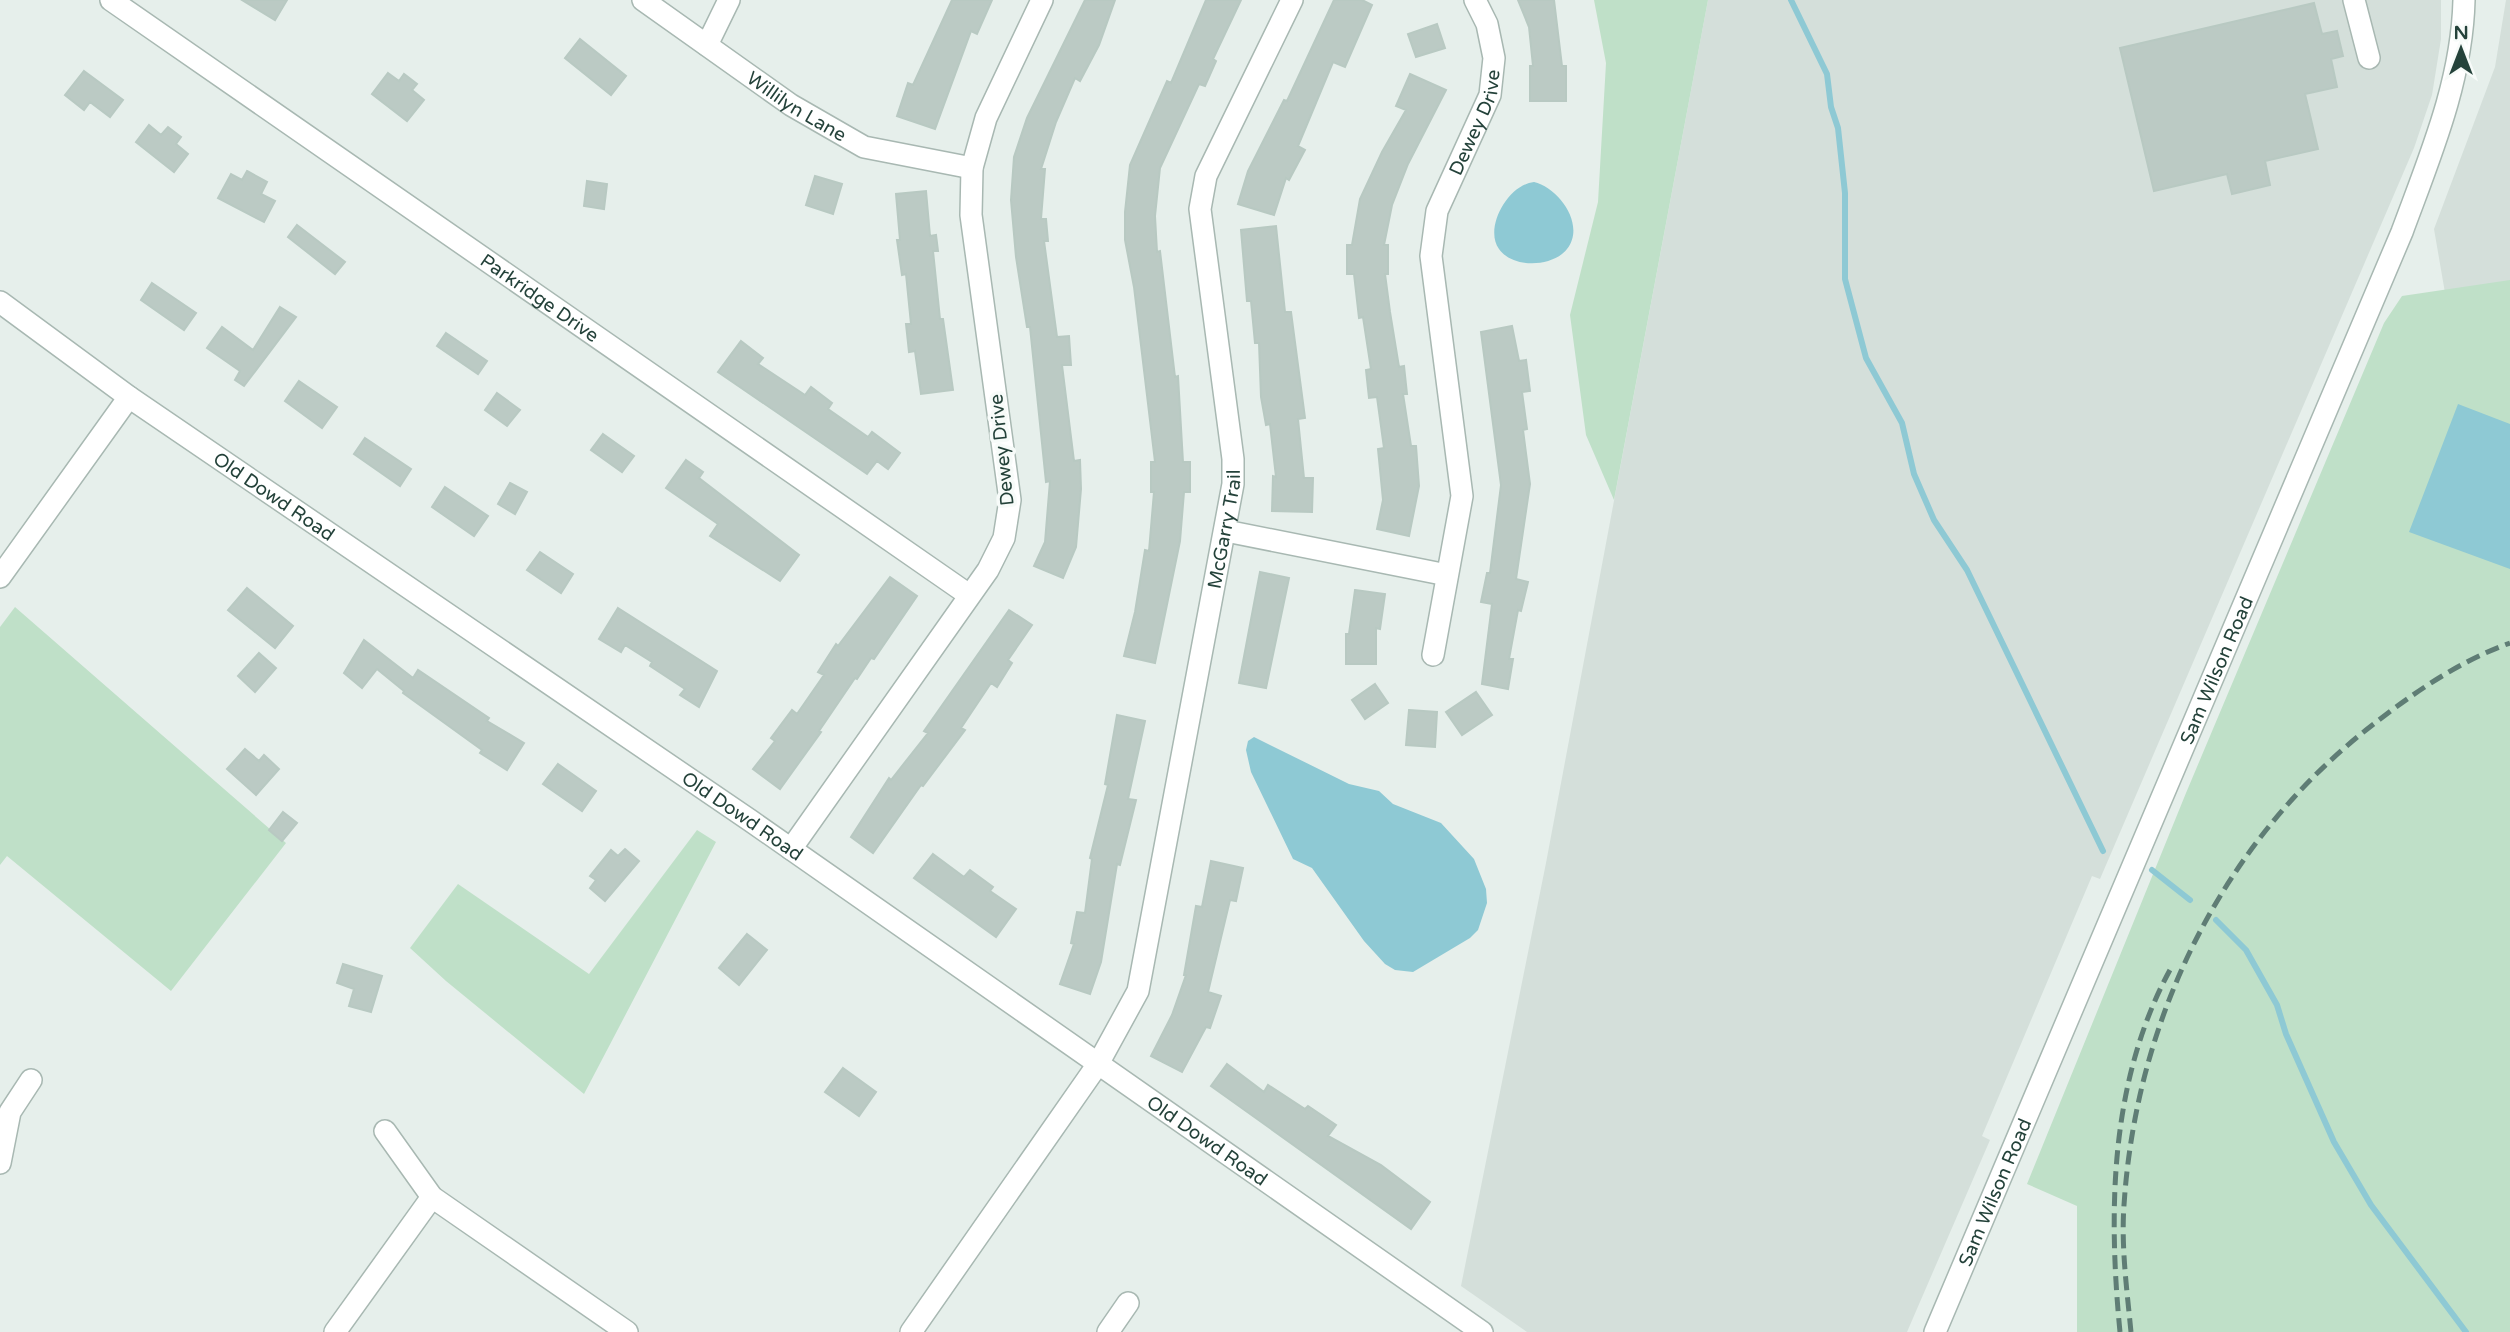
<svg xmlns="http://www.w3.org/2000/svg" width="2510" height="1332" font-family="'Varela Round',sans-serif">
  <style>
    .built { fill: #d4dfda }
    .green { fill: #bfe0c8 }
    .water { fill: #8ec9d4 }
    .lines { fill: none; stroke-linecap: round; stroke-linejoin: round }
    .stream { stroke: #8ec9d4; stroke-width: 6 }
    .building { fill: #bbcac4; stroke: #b8c9c2; stroke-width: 2 }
    .minor-casing { stroke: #a8b8b2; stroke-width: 24 }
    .minor { stroke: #fff; stroke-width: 21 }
    .rail { stroke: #5f7d75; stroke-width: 5; stroke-dasharray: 14 7; stroke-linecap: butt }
    .labels { text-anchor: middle; stroke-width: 7; stroke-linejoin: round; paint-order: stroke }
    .street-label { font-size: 19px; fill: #24423a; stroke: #f7fbf9 }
  </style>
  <rect width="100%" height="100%" fill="#e6efeb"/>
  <path class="built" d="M1708 0H2441V39L2432 95 2414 148 2100 879 2092 876 1982 1136 1990 1140 1907 1332H1527L1461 1286 1546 863Z
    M2506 0H2510V337L2454 345 2434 229 2495 67Z"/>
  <path class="green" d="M1594 0H1708L1614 500 1586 435 1570 315 1598 202 1606 63Z
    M2510 280V1332H2077V1206L2027 1184 2186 793 2384 323 2402 296Z
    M15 607 286 843 171 991 7 856 0 865V627Z
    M697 830 716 842 584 1094 446 981 410 948 458 884 589 974Z"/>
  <path class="water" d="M1534 182C1559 188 1586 225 1567 249 1553 267 1513 269 1499 249 1484 229 1507 185 1534 182Z
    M2458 404 2510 424V569L2409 532Z
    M1254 737 1349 784 1379 791 1393 804 1441 823 1474 859 1486 889 1487 903 1478 930 1470 938 1413 972 1395 970 1385 964 1364 941 1312 868 1293 859 1251 772 1246 750 1248 741Z"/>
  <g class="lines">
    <path class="stream" d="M1791 0 1827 74 1831 107 1838 128 1845 193V279L1866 358 1902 423 1914 474 1934 520 1967 570 2103 851
      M2152 870 2190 900
      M2216 920 2246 950 2277 1005 2286 1034 2334 1142 2371 1205 2466 1332"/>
  </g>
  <path class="building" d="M242 0H287L275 20Z
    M952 0H992L977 34 971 31 935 129 897 116 908 83 913 85Z
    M1085 0H1115L1099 45 1080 81 1075 78 1056 122 1041 169H1045L1041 219H1046L1048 241H1044L1057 337 1069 336 1071 365H1062L1074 461 1080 460 1081 489 1076 547 1063 578 1034 566 1045 542 1050 481 1046 482 1030 327H1027L1016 257 1011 200 1014 157 1027 118Z
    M1206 0H1241L1213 59 1216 61 1205 86 1199 84 1160 168 1155 216 1157 252 1160 251 1175 377 1178 376 1183 462H1190V492H1184L1180 541 1155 663 1124 656 1135 612 1145 550 1149 551 1154 492H1151V462H1155L1134 287 1125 240V212L1130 165 1167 81 1171 83Z
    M1334 0H1362L1372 5 1345 67 1333 62 1298 146 1305 150 1289 180 1286 178 1274 215 1238 204 1248 171 1284 100 1287 101Z
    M1518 0H1554L1562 66H1566V101H1530V66H1533L1529 27Z
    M2314 3 2322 34 2337 31 2343 56 2331 59 2337 87 2305 94 2318 149 2265 161 2270 185 2232 194 2227 174 2154 191 2120 48Z
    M1437 24 1445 48 1416 57 1408 34Z
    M580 39 626 76 611 95 565 58Z
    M84 71 123 100 110 117 90 102 84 110 65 95Z
    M388 73 399 81 404 74 417 84 412 90 424 100 407 121 372 94Z
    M1410 74 1446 90 1408 164 1392 205 1384 245H1388V274H1385L1390 312 1399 367 1404 366 1407 394H1403L1411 446H1416L1419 486 1409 536 1377 529 1383 500 1378 449 1384 448 1377 397 1369 398 1366 370 1371 369 1363 317 1359 318 1354 274H1347V245H1352L1360 199 1382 152 1406 110 1396 106Z
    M149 125 161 135 168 127 181 137 176 144 188 154 174 172 136 142Z
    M247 171 267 182 261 194 275 201 264 222 218 198 231 174 242 180Z
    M815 176 842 184 833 214 806 205Z
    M587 181 607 184 604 209 584 206Z
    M926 191 930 236 936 235 938 251H933L940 319H943L953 390 921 394 915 351 909 352 906 324H911L906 274 902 275 897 240H900L896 194Z
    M297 225 345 262 335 274 288 237Z
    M1276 226 1285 312H1291L1305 418 1298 419 1304 478H1313L1312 512 1272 511 1273 476 1276 477 1270 424 1266 425 1261 397 1259 343H1255L1251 301H1247L1241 230Z
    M152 283 196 313 184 330 141 300Z
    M280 307 296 317 244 386 235 380 240 371 207 348 222 327 253 350Z
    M1512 326 1519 361 1526 360 1530 391 1522 392 1527 429 1523 430 1530 484 1516 579 1528 582 1521 611 1518 610 1509 659H1513L1508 689 1482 684 1492 604 1481 602 1487 573H1490L1501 485 1481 332Z
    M446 333 487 361 478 374 437 346Z
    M741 341 763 358 758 364 805 395 811 387 832 403 828 409 868 437 872 432 900 453 888 469 877 461 867 474 718 372Z
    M299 381 337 407 322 428 285 401Z
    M497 393 520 410 507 426 485 410Z
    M603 434 634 456 622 472 591 450Z
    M365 438 411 469 400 486 354 454Z
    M686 460 703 472 699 478 799 555 780 581 710 536 718 524 666 488Z
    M510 483 527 492 515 514 498 504Z
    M445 487 488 516 474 536 432 507Z
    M540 552 573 574 561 593 527 570Z
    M1260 572 1289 578 1266 688 1239 683Z
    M890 577 917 596 874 659 871 658 857 679 855 678 819 731 821 732 780 789 753 769 775 741 771 738 792 710 797 714 824 675 818 672 836 644 838 646Z
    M247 588 293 626 275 648 228 610Z
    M1355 590 1385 594 1380 629 1376 628V664H1346V634H1349Z
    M618 608 717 671 699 707 680 695 685 689 650 666 652 662 625 645 621 652 599 639Z
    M1009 610 1032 625 1008 660 1012 663 997 687 991 683 961 728 965 730 923 786 921 785 873 853 851 837 889 778 891 780 928 733 924 731Z
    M364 640 413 678 418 670 489 718 487 721 524 743 507 770 480 753 482 750 403 693 404 691 377 669 362 688 344 673Z
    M259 653 276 668 255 692 238 676Z
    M1375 684 1388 703 1365 719 1352 700Z
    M1476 692 1492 715 1462 735 1446 712Z
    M1409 710 1437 712 1435 747 1406 745Z
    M1117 715 1145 721 1128 799 1136 800 1120 865 1117 864 1101 962 1090 994 1060 984 1074 944 1071 943 1077 912 1085 913 1092 859 1090 858 1108 785 1105 784Z
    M245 749 259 761 264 755 279 769 256 795 227 769Z
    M558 764 596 791 582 811 543 784Z
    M283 812 297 823 282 841 269 830Z
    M625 849 639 861 605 901 590 888 596 880 590 876 611 850 618 856Z
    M933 854 964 877 970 870 993 887 990 891 1016 909 996 937 914 878Z
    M1211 861 1243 868 1236 901 1230 900 1208 992 1221 996 1210 1028 1206 1027 1182 1072 1151 1056 1172 1015 1186 975H1184L1196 906 1202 907Z
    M747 934 767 950 739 985 719 968Z
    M343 964 382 976 371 1012 349 1006 354 989 337 983Z
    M1227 1064 1264 1092 1268 1085 1305 1109 1308 1106 1336 1125 1328 1136 1381 1165 1430 1202 1411 1229 1211 1086Z
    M843 1068 876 1092 859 1116 825 1092Z"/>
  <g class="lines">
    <g class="minor-casing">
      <g id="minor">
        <path id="s1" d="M111 0 969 595"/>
        <path id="s2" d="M643 0 791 105 864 147 972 168"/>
        <path d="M2354 0 2369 58"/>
        <path d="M707 45 729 0"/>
        <path id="s3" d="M0 302 129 397 751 821 1482 1332"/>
        <path d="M1226 531 1447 575"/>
        <path d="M0 577 129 397"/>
        <path id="s4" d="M1433 655 1462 496 1431 256 1437 211 1490 95 1494 58 1487 24 1475 0"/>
        <path d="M791 849 988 570 1004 538 1010 500 971 215 972 168 986 118 1042 0"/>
        <path d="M385 1131 432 1197 627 1332"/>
        <path d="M0 1163 10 1112 31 1080"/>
        <path d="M335 1332 432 1197"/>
        <path id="s5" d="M911 1332 1098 1064 1138 991 1233 484V459L1200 209 1206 176 1292 0"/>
        <path d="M1108 1332 1128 1303"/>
        <path id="s6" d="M1935 1332 2402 232C2430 156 2462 82 2464 0"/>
      </g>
    </g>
    <use href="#minor" class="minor"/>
    <path class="rail" d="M2120 1332C2108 1210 2110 1079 2171 968
      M2131 1332C2127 1290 2121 1247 2124 1205 2136 1021 2220 846 2366 730 2409 696 2457 662 2510 643"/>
  </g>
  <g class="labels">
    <g class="street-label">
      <text dy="7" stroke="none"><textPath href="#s2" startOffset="187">Willilyn Lane</textPath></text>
      <text dy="7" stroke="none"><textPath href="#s4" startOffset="546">Dewey Drive</textPath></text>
      <text dy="7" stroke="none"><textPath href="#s1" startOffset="522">Parkridge Drive</textPath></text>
      <text transform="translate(1001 450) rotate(-96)" y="7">Dewey Drive</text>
      <text dy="7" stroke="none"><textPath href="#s3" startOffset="336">Old Dowd Road</textPath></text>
      <text dy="7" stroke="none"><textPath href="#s5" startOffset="880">McGarry Trail</textPath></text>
      <text dy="7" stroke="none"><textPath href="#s6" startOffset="719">Sam Wilson Road</textPath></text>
      <text dy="7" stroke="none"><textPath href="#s3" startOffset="903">Old Dowd Road</textPath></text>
      <text dy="7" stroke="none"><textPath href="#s3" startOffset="1470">Old Dowd Road</textPath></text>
      <text dy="7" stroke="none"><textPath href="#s6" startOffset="152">Sam Wilson Road</textPath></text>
    </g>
  </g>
  <g transform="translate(2461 49)" stroke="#f7fbf9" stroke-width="5" paint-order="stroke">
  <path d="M0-5L12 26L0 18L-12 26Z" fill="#24423a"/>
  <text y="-10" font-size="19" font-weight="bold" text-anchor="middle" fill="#24423a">N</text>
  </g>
</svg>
